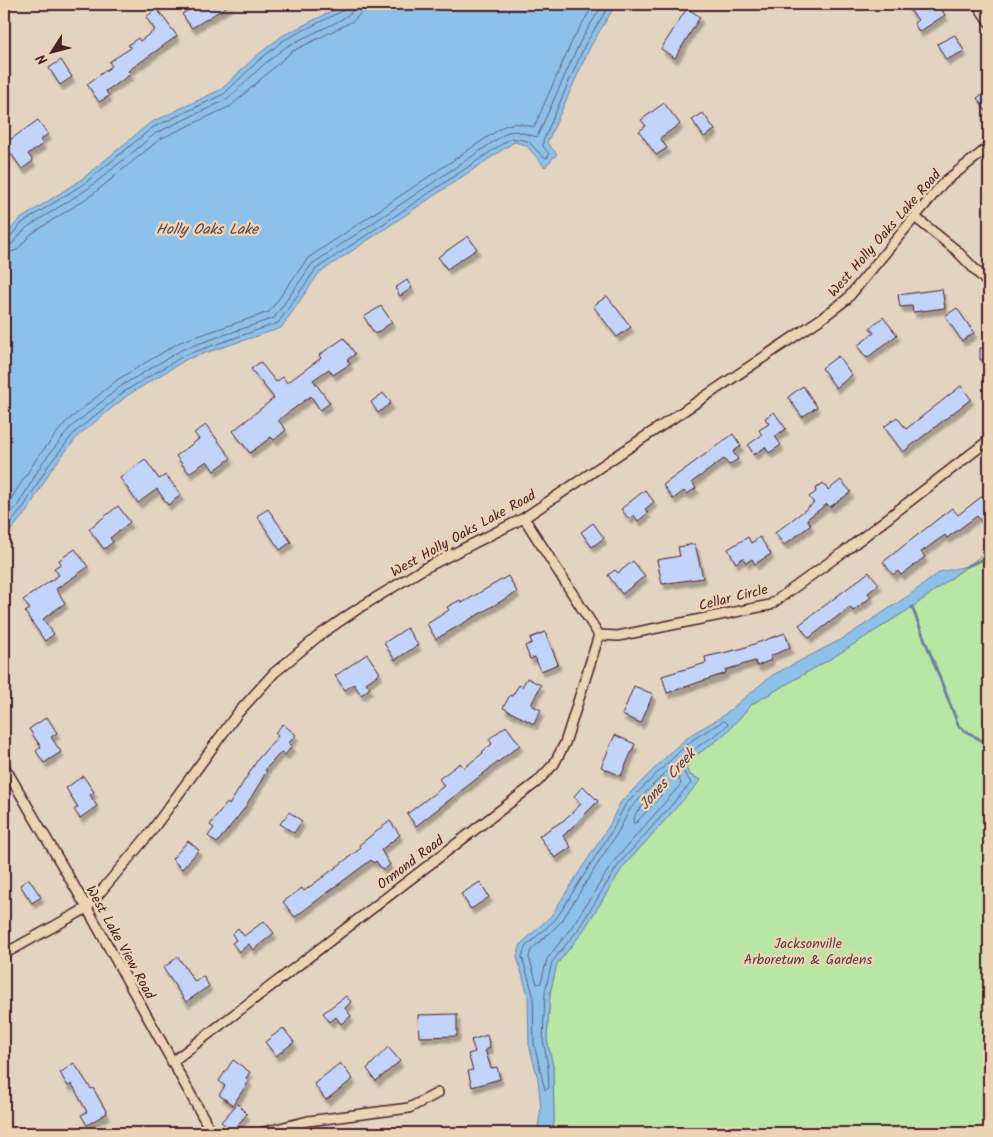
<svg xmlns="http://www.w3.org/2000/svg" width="993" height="1137" font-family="Kalam,sans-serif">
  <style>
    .green { fill: #b7e6a5; stroke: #808268 }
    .water { fill: #8dc1ea; stroke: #72809e }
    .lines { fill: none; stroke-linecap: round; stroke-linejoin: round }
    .shore { stroke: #656077; stroke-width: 1 }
    .stream { stroke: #72809e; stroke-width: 3 }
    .building { fill: #c3d4fa; stroke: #4a1f2b; filter: url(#shadow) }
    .street-casing { stroke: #4a1f2b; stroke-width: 12 }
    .street { stroke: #ead4b3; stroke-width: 9 }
    .labels { text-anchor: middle; stroke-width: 5; stroke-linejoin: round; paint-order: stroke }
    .street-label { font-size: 14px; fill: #4a1f2b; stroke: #ead4b3 }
    .park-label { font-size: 14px; fill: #5a3d3d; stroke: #ead4b3 }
    .water-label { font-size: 15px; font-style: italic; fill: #573f51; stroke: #ead4b3 }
  </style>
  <defs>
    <filter id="shadow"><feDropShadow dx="3" dy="5.5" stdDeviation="1" flood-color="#0004"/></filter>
  </defs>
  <rect width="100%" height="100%" fill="#e2d4c1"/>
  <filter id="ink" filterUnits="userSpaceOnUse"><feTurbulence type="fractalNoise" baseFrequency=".02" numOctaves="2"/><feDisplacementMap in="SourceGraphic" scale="10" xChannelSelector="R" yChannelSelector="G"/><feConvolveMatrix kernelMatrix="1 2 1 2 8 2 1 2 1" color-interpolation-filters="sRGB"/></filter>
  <g filter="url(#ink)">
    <path class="green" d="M989 550V1133H552L554 1121 553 1066 547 1040 550 993 557 964 581 934 623 867 701 780 690 775 686 768 691 759 724 735 752 704 832 658 914 606Z"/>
    <path class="water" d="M346 4H616L590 47 547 143 557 154 545 167 526 145 514 142 319 273 281 328 187 359 128 395 79 435 52 468 27 511 4 539V237L19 220 82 179 150 123 222 89 255 57 282 36Z
      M967 566 914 606 832 658 752 704 724 735 691 759 686 768 690 775 701 780 623 867 581 934 557 964 550 993 547 1040 553 1066 554 1121 552 1133H537L541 1109 538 1079 529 1045 528 995 517 957 521 944 551 916 609 826 620 803 675 748 692 734 720 718 771 676 844 638 908 596 940 572Z"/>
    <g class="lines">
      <path class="shore" d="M4 240 9 238 22 223 85 183 152 128 224 94 258 61 284 40 346 9 348 4
        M4 246 12 244 26 228 89 188 156 133 228 99 262 66 287 46 339 21 351 13 354 4
        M4 254 17 250 31 234 93 194 160 139 231 106 291 52 353 21 360 14 361 4
        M4 510 37 458 65 423 117 380 180 342 269 312 308 258 504 126 515 123 534 127 573 39 594 4
        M4 521 18 505 43 462 70 428 121 386 183 349 274 318 312 264 508 132 516 131 537 137 580 42 603 4
        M4 531 23 508 48 466 75 432 125 391 185 355 278 323 316 269 511 138 528 141 543 157 547 158 549 154 543 146V141L585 45 610 4
        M724 721 728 724C715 740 685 747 682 769L691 783 619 864 577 931 552 962 545 992 543 1040 548 1067 549 1088 545 1090 534 1044 533 994 522 957 525 947 556 919 613 829 625 805 679 752 695 738Z
        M671 767 675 768 681 784 614 861 571 928 547 959 541 983 537 984 529 957 531 950 561 922 618 832 630 809Z
        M662 787 665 791 636 823H633L636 813Z"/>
      <path class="stream" d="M967 566 989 557
        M912 607 959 727 989 745"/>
    </g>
    <path class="building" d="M198 4H231L192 28 182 14Z
      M905 4H938L945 15 919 32 914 23 918 20Z
      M687 8 700 17 675 58 661 49Z
      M157 9 177 36 128 71 131 74 106 91 109 96 99 102 87 84 112 66 109 62 131 48 128 45 138 38 140 41 155 30 146 17Z
      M955 35 964 51 946 60 937 44Z
      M61 60 72 77 60 85 49 68Z
      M989 90V115L977 98Z
      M664 103 680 124 660 138 667 148 656 155 639 131 646 126 641 120Z
      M703 113 715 130 704 137 692 120Z
      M38 120 48 134 40 140 43 144 28 154 33 161 22 169 4 144Z
      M468 236 477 249 447 269 438 257Z
      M407 280 412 288 400 296 395 288Z
      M942 289 945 308 913 312 912 306 900 307 898 295Z
      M607 296 631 327 617 337 593 306Z
      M381 306 392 322 375 334 364 317Z
      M957 308 974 333 962 341 945 316Z
      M883 317 897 335 867 358 857 346 874 333 870 328Z
      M344 338 355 354 347 360 350 364 333 375 329 369 313 380 330 403 320 410 311 396 278 420 286 430 274 440 271 437 250 453 233 431 274 398 251 369 260 362 276 382 283 377 287 383 321 358 319 355Z
      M980 348H989V360H980Z
      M838 356 852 375 836 388 822 368Z
      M803 386 817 407 802 417 788 397Z
      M961 386 971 399 903 452 884 427 897 417 906 429Z
      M383 393 391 403 378 413 371 402Z
      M774 412 786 429 775 436 781 445 769 453 765 447 754 455 748 445 762 435 759 430 769 424 765 418Z
      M206 425 231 458 214 471 207 461 189 473 176 456 199 439 194 433Z
      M733 434 741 446 733 452 738 459 729 465 724 459 692 482 696 488 687 494 684 491 673 499 663 485Z
      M145 459 159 479 166 475 181 495 168 505 157 489 138 503 120 478Z
      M841 480 851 492 830 507 827 504 807 519 811 525 784 545 775 533 814 503 809 497 816 492 815 489 823 483 828 490Z
      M645 490 654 502 645 509 648 513 638 521 634 515 629 519 621 509Z
      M989 491V518L983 523 977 516 947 538 945 535 921 552 925 557 901 575 898 571 893 575 883 562 952 508 958 515Z
      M118 506 130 522 110 538 113 542 104 549 89 529Z
      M268 509 291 542 280 550 257 516Z
      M593 523 604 538 592 547 581 532Z
      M748 537 751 543 760 537 771 554 755 564 752 559 746 563 743 558 736 563 728 549Z
      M695 544 703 578 662 584 657 560 680 556 678 547Z
      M75 549 88 567 56 589 65 603 43 619 54 634 45 641 25 612 30 609 23 600 59 575 54 568 61 564 59 560Z
      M633 561 645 576 622 594 608 575 615 570 618 573Z
      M869 572 879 584 868 593 871 597 853 611 850 607 809 638 799 625Z
      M508 576 517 592 436 639 427 624 449 610 447 607 460 600 462 603Z
      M407 628 418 645 395 660 384 643Z
      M545 632 558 664 541 671 535 657 530 659 525 646 532 643 530 638Z
      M785 633 790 648 770 656 771 660 757 666 755 661 725 670 726 673 667 693 662 676 706 663 705 657 740 649Z
      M367 654 380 673 366 683 370 688 361 695 354 684 345 690 335 676Z
      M527 678 541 685 531 705 541 710 534 724 503 708 510 695 512 696 519 685 522 687Z
      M634 686 653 694 641 723 622 715Z
      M47 717 57 733 51 737 61 752 44 763 36 751 41 747 29 729Z
      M283 724 296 735 289 743 292 746 285 755 281 752 265 770 267 771 244 809 217 843 208 836 214 828 210 825 227 803 229 805 258 759 278 736 275 733Z
      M506 726 520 745 416 826 407 814 444 786 439 779 460 763 464 768 483 753 482 752 492 744 489 739Z
      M615 735 635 744 621 776 601 767Z
      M83 776 94 792 90 795 97 806 80 818 74 810 78 807 66 788Z
      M583 786 598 801 563 836 571 847 555 858 539 836 564 820 581 804 574 796Z
      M289 812 302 821 294 833 280 824Z
      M390 821 400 835 381 850 390 865 383 870 376 861 374 863 371 860 295 917 283 902 302 888 304 891 343 862 361 848 359 845Z
      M188 841 199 850 182 869 172 859Z
      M29 879 41 897 32 903 20 885Z
      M480 882 489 897 471 909 461 894Z
      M264 921 274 933 253 950 249 944 239 952 232 943 236 940 232 934 238 928 244 936Z
      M178 957 195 982 203 976 209 986 186 1002 163 968Z
      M346 996 351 1002 345 1008 351 1016 341 1024 336 1017 330 1022 323 1013Z
      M457 1014V1036L419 1037 418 1015Z
      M283 1028 294 1042 276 1056 265 1042Z
      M487 1035 490 1048 485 1050 491 1068 497 1067 500 1079 472 1087 468 1071 473 1070 468 1054 475 1052 471 1040Z
      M388 1047 400 1061 376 1081 367 1069Z
      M233 1060 250 1072 246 1078 249 1081 233 1105 219 1095 225 1086 219 1081Z
      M74 1063 91 1089 93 1088 107 1113 87 1125 81 1115 87 1112 72 1084 68 1086 60 1073Z
      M340 1063 353 1079 326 1100 314 1084Z
      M237 1104 247 1114 232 1131 221 1122Z"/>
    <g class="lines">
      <g class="street-casing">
        <path id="street" d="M977 4 989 22
          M916 218 956 250 989 284
          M524 518 599 635 618 636 770 605 849 548 989 440
          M4 766 87 908 212 1133
          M4 954 87 908 150 833 237 714 274 673 321 634 359 608 423 569 524 518 822 318 847 299 943 183 989 147
          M172 1062 537 782 554 764 565 743 599 635
          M260 1133 308 1121 409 1108 438 1093"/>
      </g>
      <use href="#street" class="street"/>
    </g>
  </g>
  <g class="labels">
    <g class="street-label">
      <text transform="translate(884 233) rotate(-49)" y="5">West Holly Oaks Lake Road</text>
      <text transform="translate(463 533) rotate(-29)" y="5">West Holly Oaks Lake Road</text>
      <text transform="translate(733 597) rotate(-14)" y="5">Cellar Circle</text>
      <text transform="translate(410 862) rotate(-37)" y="5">Ormond Road</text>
      <text transform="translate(121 942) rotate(61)" y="5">West Lake View Road</text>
    </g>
    <g class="park-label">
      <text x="808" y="948">Jacksonville<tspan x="808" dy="16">Arboretum &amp; Gardens</tspan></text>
    </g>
    <g class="water-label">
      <text x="207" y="234">Holly Oaks Lake</text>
      <text transform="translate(667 779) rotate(-48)" y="5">Jones Creek</text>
    </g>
  </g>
  <rect width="993" height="1137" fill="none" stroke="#ead4b3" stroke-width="20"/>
  <rect x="10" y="10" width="973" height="1117" fill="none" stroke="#4a1f2b" stroke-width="2" filter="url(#ink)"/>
  <g transform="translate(52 52) rotate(234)" stroke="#ead4b3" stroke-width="4" paint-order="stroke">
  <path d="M0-4L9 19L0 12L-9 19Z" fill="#4a1f2b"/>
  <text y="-8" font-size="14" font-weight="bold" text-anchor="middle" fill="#4a1f2b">N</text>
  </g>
</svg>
